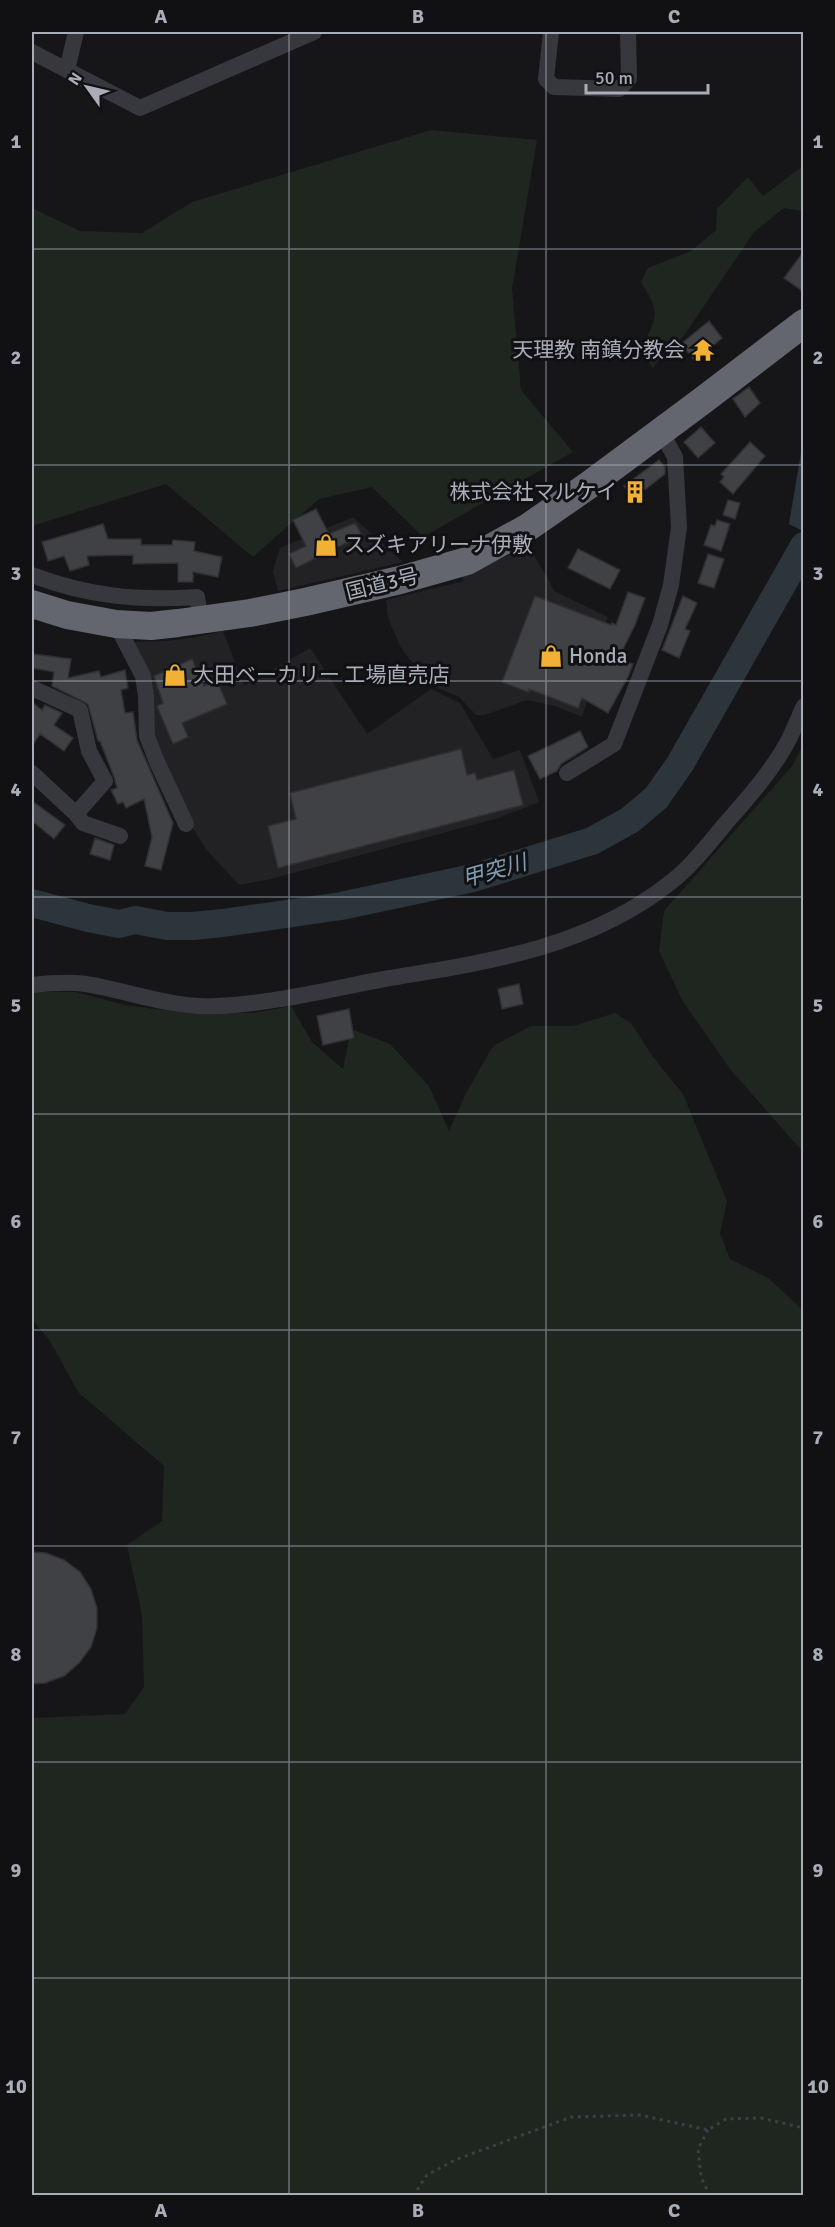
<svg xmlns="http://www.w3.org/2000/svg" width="835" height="2227" font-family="Signika,'Noto Sans JP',sans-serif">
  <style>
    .built { fill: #222225 }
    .green { fill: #1e261f }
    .water { fill: #2c353c }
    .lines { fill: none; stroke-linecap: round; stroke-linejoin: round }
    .river { stroke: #2c353c; stroke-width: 28 }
    .building { fill: #404145; stroke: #303034; stroke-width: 1.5 }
    .path { stroke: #3d3f44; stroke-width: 3; stroke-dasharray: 3 4.5; stroke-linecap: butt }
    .street { stroke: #37383d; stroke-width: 16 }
    .highway { stroke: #63666e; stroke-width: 28 }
    .grid { fill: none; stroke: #a8adb8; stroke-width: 1.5; stroke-opacity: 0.55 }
    .labels { text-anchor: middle; stroke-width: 6; stroke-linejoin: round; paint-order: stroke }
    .poi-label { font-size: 21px; fill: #a8adb8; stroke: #111113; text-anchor: start }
    .street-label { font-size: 21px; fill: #a8adb8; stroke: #111113 }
    .water-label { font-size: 22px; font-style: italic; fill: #7f9bb3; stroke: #111113 }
    .neatline { fill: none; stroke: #a8adb8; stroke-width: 2 }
    .grid-label { font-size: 20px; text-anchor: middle; font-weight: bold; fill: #a8adb8 }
  </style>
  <rect width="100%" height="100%" fill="#161618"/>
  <path class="built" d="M353 517 403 562 278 591 273 571 280 548Z
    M528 546 547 577 554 591 608 617 596 649 603 652 582 717 555 706 527 700 485 715H476L459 697 433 686 424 677 401 648 388 618 386 600 464 581 462 577Z
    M223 631 244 686 310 648 367 734 431 689 460 703 493 759 520 750 539 802 499 818 271 879 239 885 206 849 192 827 153 739 132 642 167 641 197 637Z"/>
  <path class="green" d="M431 130 537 140 512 289 521 390 573 452 423 537 372 487 319 499 253 557 166 484 32 526V208L80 231 142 233 192 202Z
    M803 166V211L784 208 754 232 685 334 652 368 643 346C658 313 660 313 641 282L648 268 691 251 716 230 717 209 748 177 763 196Z
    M803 744V1152L730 1069 682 1000 659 951 664 911 793 765Z
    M32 992H76L125 1005 185 1013H254L291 1006 312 1042 343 1069 351 1029 390 1044 429 1086 449 1131 466 1093 493 1046 531 1026H573L615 1013 631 1023 653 1057 683 1094 727 1201 720 1233 730 1259 768 1278 803 1310V2195H32V1718L125 1714 144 1687 142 1615 127 1545 162 1521 164 1466 78 1392 50 1341 32 1319Z"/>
  <path class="water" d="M803 441V531L789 524Z"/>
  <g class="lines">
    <path class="river" d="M32 903 88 918 119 924 135 920 167 926H193L223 923 341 906 473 878 592 841 630 820 656 798 680 764 804 546"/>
  </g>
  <path class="building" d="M804 251V292L784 278Z
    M709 321 722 338 695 361 681 344Z
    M749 387 760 403 745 417 733 399Z
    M701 427 715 443 698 458 684 442Z
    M750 442 765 456 733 494 720 482 724 477 721 474Z
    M659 460 665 467V474L633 499 624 486Z
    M728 500 740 503 735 519 723 515Z
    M316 509 329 534 355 523 362 535 296 568 289 554 306 546 293 520Z
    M717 520 730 524 721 551 704 545 711 525 715 526Z
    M103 524 108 539H141V545H172L173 540 195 542 194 551 222 557 218 577 193 572V582H178V563L133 564V555L87 556 89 565 70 571 64 556 48 561 42 542Z
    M578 549 620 570 610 589 568 568Z
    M708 554 724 559 714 588 698 583Z
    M628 592 645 598 635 625 618 659 633 664 628 677 608 713 582 698 578 708 529 689 528 692 502 682 535 596 611 625 612 623 616 625Z
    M683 596 697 603 685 629 690 631 679 658 662 650Z
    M33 654 71 659 68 678 99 671 101 677 125 670 128 688 121 690 125 713 133 712 137 740 173 823 161 870 145 866 152 837 144 799 126 808 123 802 118 804 111 790 117 788 114 777 100 741H98L88 704 52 686 54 672 32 668Z
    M192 659 204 686 217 680 227 704 182 723 188 737 173 744 157 706 163 703 154 676Z
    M32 702 42 710 45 705 62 713 54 725 73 738 64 751 40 734 32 746Z
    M580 731 588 747 561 764 557 771 540 779 528 756Z
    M461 749 467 775 475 773 477 780 514 770 523 805 278 868 268 826 296 819 290 793Z
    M32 801 65 825 54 839 32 821Z
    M95 838 114 845 110 860 90 854Z
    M519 984 523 1004 502 1009 498 989Z
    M349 1009 354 1038 323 1045 317 1016Z
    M32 1552 46 1553 64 1560 80 1572 91 1589 97 1608V1628L91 1647 79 1663 64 1676 45 1683 32 1684Z"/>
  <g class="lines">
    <path class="path" d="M708 2130 698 2149 701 2177 710 2196
      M413 2196 427 2175 455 2160 571 2117 640 2115 708 2130 726 2119 761 2118 804 2128"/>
    <path class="street" d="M551 32 546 79 554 87 619 89 629 79 628 32
      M32 52 140 108 314 32
      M67 70 76 32
      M32 575C87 596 137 601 197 597L201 620
      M116 624 143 676 146 696 147 736 157 762 186 824
      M32 688 80 710 89 751 105 781 76 814 32 773
      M567 773 614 744 660 625 671 585 679 527 675 457 661 432
      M76 814 83 823 120 836
      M32 985C49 983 68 981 86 984 129 991 171 1008 215 1006 274 1004 333 988 390 978 489 962 590 947 671 882 692 866 709 843 726 823 748 798 771 772 787 743 793 732 798 718 804 706"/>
    <path class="highway" d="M32 604 67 615 116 624 151 626 178 623 250 613 305 602 400 580 467 561 527 528 589 485 702 401 804 323"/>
  </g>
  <path class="grid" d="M289 32V2196M546 32V2196M32 249H804M32 465H804M32 681H804M32 897H804M32 1114H804M32 1330H804M32 1546H804M32 1762H804M32 1978H804"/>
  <defs>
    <g id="temple-bare" transform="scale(1.8)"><path d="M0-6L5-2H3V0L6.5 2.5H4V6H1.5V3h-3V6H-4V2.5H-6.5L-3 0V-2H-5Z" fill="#f2b134" stroke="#111113" stroke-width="2.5" paint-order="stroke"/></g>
    <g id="building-bare" transform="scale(1.8)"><path d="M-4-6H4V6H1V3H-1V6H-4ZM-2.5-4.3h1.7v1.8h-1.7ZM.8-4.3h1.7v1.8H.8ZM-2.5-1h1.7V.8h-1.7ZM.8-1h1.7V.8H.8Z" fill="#f2b134" stroke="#111113" stroke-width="2.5" paint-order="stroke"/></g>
    <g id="shop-bare" transform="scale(1.8)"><path d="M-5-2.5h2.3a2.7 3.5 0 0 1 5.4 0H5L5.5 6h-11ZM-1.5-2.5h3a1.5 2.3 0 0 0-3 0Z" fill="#f2b134" stroke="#111113" stroke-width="2.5" paint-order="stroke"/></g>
  </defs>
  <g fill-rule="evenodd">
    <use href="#temple-bare" x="703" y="350"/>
    <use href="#building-bare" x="635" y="492"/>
    <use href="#shop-bare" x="326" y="545"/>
    <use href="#shop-bare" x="551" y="656"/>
    <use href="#shop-bare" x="175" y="675"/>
  </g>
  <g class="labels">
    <g class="poi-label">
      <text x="685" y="357" text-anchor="end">天理教 南鎮分教会</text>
      <text x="617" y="499" text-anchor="end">株式会社マルケイ</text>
      <text x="344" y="552">スズキアリーナ伊敷</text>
      <text x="569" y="663">Honda</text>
      <text x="193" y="682">大田ベーカリー 工場直売店</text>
    </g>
    <g class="street-label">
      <text transform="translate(382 584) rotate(-14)" y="7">国道3号</text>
    </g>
    <g class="water-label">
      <text transform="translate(494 870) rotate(-16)" y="8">甲突川</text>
    </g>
  </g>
  <rect width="835" height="2227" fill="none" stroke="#111113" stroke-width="66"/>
  <g transform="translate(87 87) rotate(304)" stroke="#111113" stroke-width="4.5" paint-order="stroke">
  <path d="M0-4.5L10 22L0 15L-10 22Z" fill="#a8adb8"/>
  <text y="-9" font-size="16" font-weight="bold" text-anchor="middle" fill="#a8adb8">N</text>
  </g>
  <path d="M586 84v9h122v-9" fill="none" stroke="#a8adb8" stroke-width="3"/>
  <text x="595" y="84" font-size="18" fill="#a8adb8" stroke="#111113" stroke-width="4.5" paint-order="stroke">50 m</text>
  <rect x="33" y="33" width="769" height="2161" class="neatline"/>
  <g class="grid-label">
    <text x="161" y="23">A</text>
    <text x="418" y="23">B</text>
    <text x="674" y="23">C</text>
    <text x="16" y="148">1</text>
    <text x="818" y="148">1</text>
    <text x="16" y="364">2</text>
    <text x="818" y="364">2</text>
    <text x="16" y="580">3</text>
    <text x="818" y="580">3</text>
    <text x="16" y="796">4</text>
    <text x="818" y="796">4</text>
    <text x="16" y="1012">5</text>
    <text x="818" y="1012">5</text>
    <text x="16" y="1228">6</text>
    <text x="818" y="1228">6</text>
    <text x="16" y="1444">7</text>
    <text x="818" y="1444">7</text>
    <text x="16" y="1661">8</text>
    <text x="818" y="1661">8</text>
    <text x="16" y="1877">9</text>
    <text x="818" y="1877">9</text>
    <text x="16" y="2093">10</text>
    <text x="818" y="2093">10</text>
    <text x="161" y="2217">A</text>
    <text x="418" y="2217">B</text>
    <text x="674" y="2217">C</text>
  </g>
</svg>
